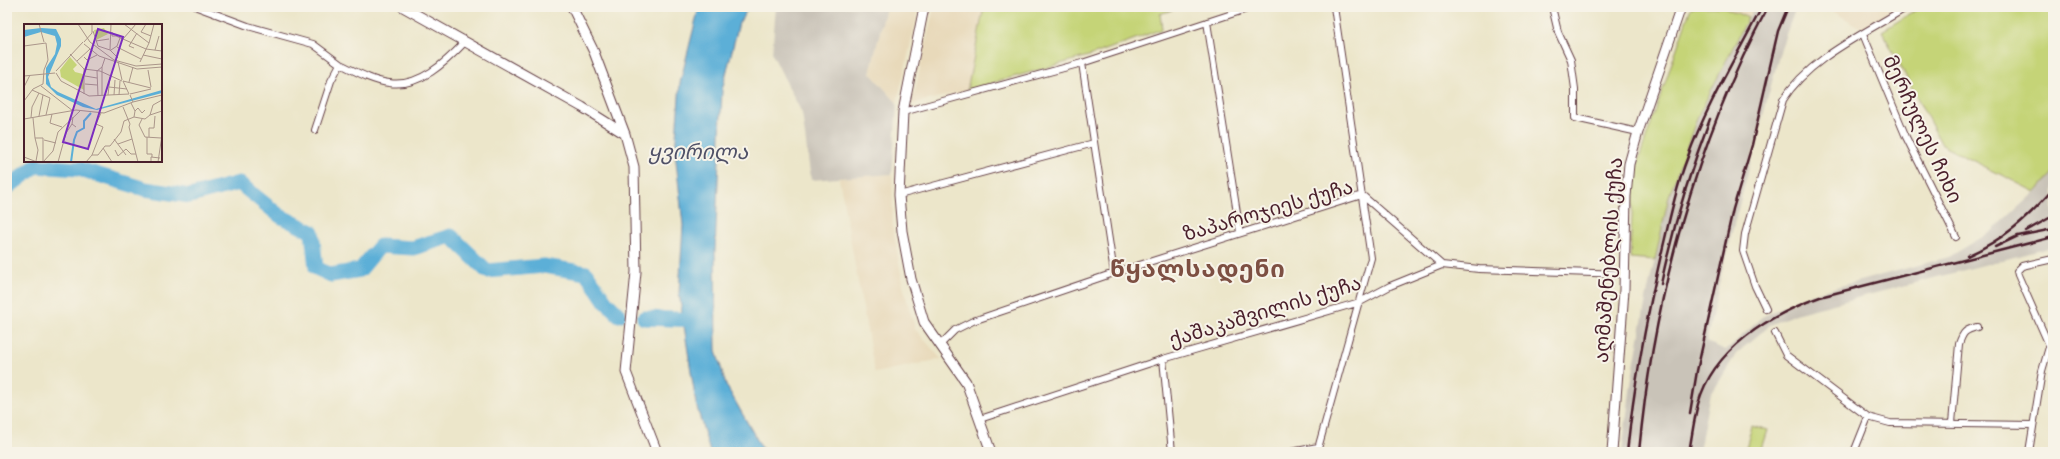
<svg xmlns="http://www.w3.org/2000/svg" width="2060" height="459" font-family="Caveat,'Noto Sans Georgian',sans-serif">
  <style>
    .built { fill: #e8d9ba }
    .industrial { fill: #c9c3b8 }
    .green { fill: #c5d477; stroke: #887a51 }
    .water { fill: #5bafd7; stroke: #526781 }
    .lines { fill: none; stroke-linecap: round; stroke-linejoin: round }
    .river { stroke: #5bafd7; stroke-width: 15 }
    .street-casing { stroke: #623d43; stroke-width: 8 }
    .secondary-casing { stroke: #623d43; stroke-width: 11 }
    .street { stroke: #fff; stroke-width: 6 }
    .secondary { stroke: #fff; stroke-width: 9 }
    .rail { stroke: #4a1f2b; stroke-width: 2.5 }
    .labels { text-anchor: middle; stroke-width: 4; stroke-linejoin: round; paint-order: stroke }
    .street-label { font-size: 20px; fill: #4a1f2b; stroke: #f7f3e8 }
    .water-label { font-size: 21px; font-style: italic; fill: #505167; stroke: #f7f3e8 }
    .district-label { font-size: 24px; font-weight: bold; letter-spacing: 1px; fill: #7d4f42; stroke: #f7f3e8 }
    .inset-river { fill: none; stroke: #5bafd7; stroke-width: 2 }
    .inset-road { fill: none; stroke: #ab968a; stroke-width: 1 }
    .view { fill: #7b2cbf; fill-opacity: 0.15; stroke: #7b2cbf; stroke-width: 2 }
    .inset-edge { fill: none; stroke: #4a1f2b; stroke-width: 2 }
  </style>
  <rect width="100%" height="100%" fill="#f7f3e8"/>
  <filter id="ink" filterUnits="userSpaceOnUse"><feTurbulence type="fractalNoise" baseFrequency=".025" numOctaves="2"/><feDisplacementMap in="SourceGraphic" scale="8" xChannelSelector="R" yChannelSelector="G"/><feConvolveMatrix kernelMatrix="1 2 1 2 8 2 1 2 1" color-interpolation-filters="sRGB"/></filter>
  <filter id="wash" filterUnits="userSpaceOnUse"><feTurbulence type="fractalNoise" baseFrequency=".012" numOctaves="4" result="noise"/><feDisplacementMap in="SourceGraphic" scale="16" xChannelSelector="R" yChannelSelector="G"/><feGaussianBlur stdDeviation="0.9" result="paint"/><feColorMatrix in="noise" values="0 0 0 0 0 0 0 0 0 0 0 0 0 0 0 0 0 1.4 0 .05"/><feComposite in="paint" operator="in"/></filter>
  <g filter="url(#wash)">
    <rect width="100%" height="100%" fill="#ece6ca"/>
    <path class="built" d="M886 7H919L897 103 870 73Z
      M934 7H984L967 90 912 104Z
      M1724 7H1754L1748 18Z
      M1826 7H1902L1864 30Z
      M892 174 893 227 903 286 915 329 941 359 875 373 839 178Z"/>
    <path class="industrial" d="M776 7H886L870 73 897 103 892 174 811 180 802 113 772 54Z
      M1754 7H1796L1781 48 1725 258 1706 342 1726 350 1764 316 1811 294 1949 257 1991 232 2035 192 2053 173V247L1795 314 1770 325 1736 354 1709 398 1699 452H1622L1631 384 1646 299 1669 196 1697 118Z"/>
    <path class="green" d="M984 7H1180L1160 14 1162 29 1092 55 967 90Z
      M1691 7H1724L1748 18 1697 118 1669 196 1655 260 1630 258 1634 173Z
      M1921 7H2053V173L2035 192 1942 145 1882 31Z
      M1752 425 1768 430 1761 452H1745Z"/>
    <path class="water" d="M699 7H749L739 23 722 90 715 251 716 350 726 385 764 452H710L696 404 679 293 683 225 675 152 680 83Z"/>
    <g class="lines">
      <path class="river" d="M7 188 36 166 79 169 145 189 190 196 239 183 280 216 312 232 316 268 331 275 360 270 380 246 413 248 451 236 487 271 544 266 586 273 606 302 619 315
        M644 318 703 320"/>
    </g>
  </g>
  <g filter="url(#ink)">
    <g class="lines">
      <g class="street-casing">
        <path id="street" d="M197 7 248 26 313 44 340 64
          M1552 7 1558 32 1571 60 1575 89V118L1638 132
          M1207 22 1240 232
          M1863 34 1906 137 1956 237
          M1082 63 1114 273
          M903 112 1082 63 1253 7
          M315 130 331 81 340 64C355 71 372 81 389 83 419 88 446 62 465 42
          M899 195 1094 143
          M2053 259 2022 266 2017 271 2018 275 2053 354
          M1766 309 1755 286 1743 251 1745 234 1783 100C1809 58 1866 33 1907 7
          M1775 333 1786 355 1868 417 1890 423 2033 425
          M940 345 955 330 973 321 1114 273 1362 195 1442 265 1479 269 1623 274
          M1163 359 1172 452
          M980 419 1163 359 1360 302 1390 286 1442 265
          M1952 423 1959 344C1963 332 1965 330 1977 327
          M1291 452 1318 447
          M1317 452 1371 258 1334 7
          M1854 452 1868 417
          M2029 452 2042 371 2049 347"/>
      </g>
      <g class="secondary-casing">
        <path id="secondary" d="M403 7 582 107 625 134
          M572 7 594 52 625 134 634 167 636 272 626 372 657 452
          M924 7 903 112 899 195 902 231 911 279 924 322 966 382 991 452
          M1612 452 1624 290 1626 196 1629 164 1638 132 1681 7"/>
      </g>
      <use href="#street" class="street"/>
      <use href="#secondary" class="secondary"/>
      <path class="rail" d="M2026 231 2053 216
        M1995 247 2018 236 2053 229
        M1967 256C2003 240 2027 219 2053 189
        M1661 284C1673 228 1689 173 1710 119
        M1690 413 1697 371 1733 209 1752 145 1778 31 1788 7
        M1627 452C1634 386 1646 320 1661 255 1669 223 1675 190 1687 159 1706 106 1736 57 1762 7
        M1639 452C1653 302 1696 140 1768 7
        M1689 452C1692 436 1694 419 1698 404 1713 349 1770 315 1820 297L2053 237"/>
    </g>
  </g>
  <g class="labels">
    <g class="street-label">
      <text transform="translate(1923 129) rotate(65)" y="7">მერჩულეს ჩიხი</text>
      <text transform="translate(1268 210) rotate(-16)" y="7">ზაპაროჯიეს ქუჩა</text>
      <text transform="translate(1608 260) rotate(-86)" y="7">აღმაშენებლის ქუჩა</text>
      <text transform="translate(1265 311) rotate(-17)" y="7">ქაშაკაშვილის ქუჩა</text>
    </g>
    <g class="water-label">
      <text x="698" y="159">ყვირილა</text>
    </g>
    <g class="district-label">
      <text x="1198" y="277">წყალსადენი</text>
    </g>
  </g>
  <g transform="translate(24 24)">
    <rect width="138" height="138" fill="#ece6ca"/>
    <path d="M80 4 84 10 72 16 70 6ZM46 33 53 41 49 45 51 48 59 50 60 66 37 53 36 46Z" fill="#c5d477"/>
    <path d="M17 4 32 5 37 15V22L24 53 27 63 34 68 72 85 138 66V69L73 86 59 83 33 71 22 60V44L31 30 33 20 31 12 17 8 0 13V6Z" fill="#5bafd7"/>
    <path class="inset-river" d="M47 138 50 116 53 108 60 104V97L67 89"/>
    <path class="inset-road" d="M15 0 20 18M54 0 66 18 90 36 112 42 138 40M87 0 86 26 94 34M100 0 125 19M122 0 117 8 127 12M69 7 74 22 86 26M88 8V12H92L122 25M99 15 112 0M72 17 85 15M60 18 68 9V0M60 20 75 32 113 45 138 43M0 22 22 19 24 36 20 46 19 60 9 65 0 77M93 23 117 35M110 24 105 22 113 9M122 25 138 27M87 26 93 22 96 14M131 26 135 12M46 30 60 45M119 31 138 35M60 33 63 36 73 31M53 37 66 25M94 38 98 56M116 38 125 19 130 0M78 43V71M60 45 76 47 98 57M60 45V70M124 46 127 63M32 47 59 18M32 49 37 57 65 72 105 70M0 52 31 49M61 52 73 54M99 57 127 64M99 57 105 70M105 58 109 43M61 60 73 61M17 62 49 87M0 63 6 51M85 63 103 65M8 66 26 74 22 91M106 70 127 65M84 71 86 53M90 71 91 56M95 71 96 57M74 72 73 47 78 43 81 34M109 78 138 71M107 79 111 87 110 93M99 83 106 100 105 103 114 138M111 87 114 84 118 89 121 86M28 90 26 99 38 103M126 91 138 87M15 92 19 71M49 93 48 100 52 103M7 94 8 83 15 69M9 94 11 114M0 95 52 86 80 89 109 78 106 71M118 95 115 101 121 113 137 114M123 113V130H128V133M125 113V104H130L131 92M90 115 102 131M20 116 32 119M94 120 108 115M79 124 88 138M91 126 94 132 102 125 107 130H112M68 131H74L81 122H86L97 108 100 97 110 93 121 95 126 91 129 81 138 76M0 133 13 138M12 137 14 126 11 114H19V138M19 138 29 127 34 108 56 87M34 138 42 109 48 100M62 138 68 131 79 103 72 100 77 89M121 138H127V133L136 134M134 138 138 111"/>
    <path class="view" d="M74 5 99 13 64 125 39 118Z"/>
    <rect width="138" height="138" class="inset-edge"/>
  </g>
  <rect width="2060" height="459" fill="none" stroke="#f7f3e8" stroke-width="24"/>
</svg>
